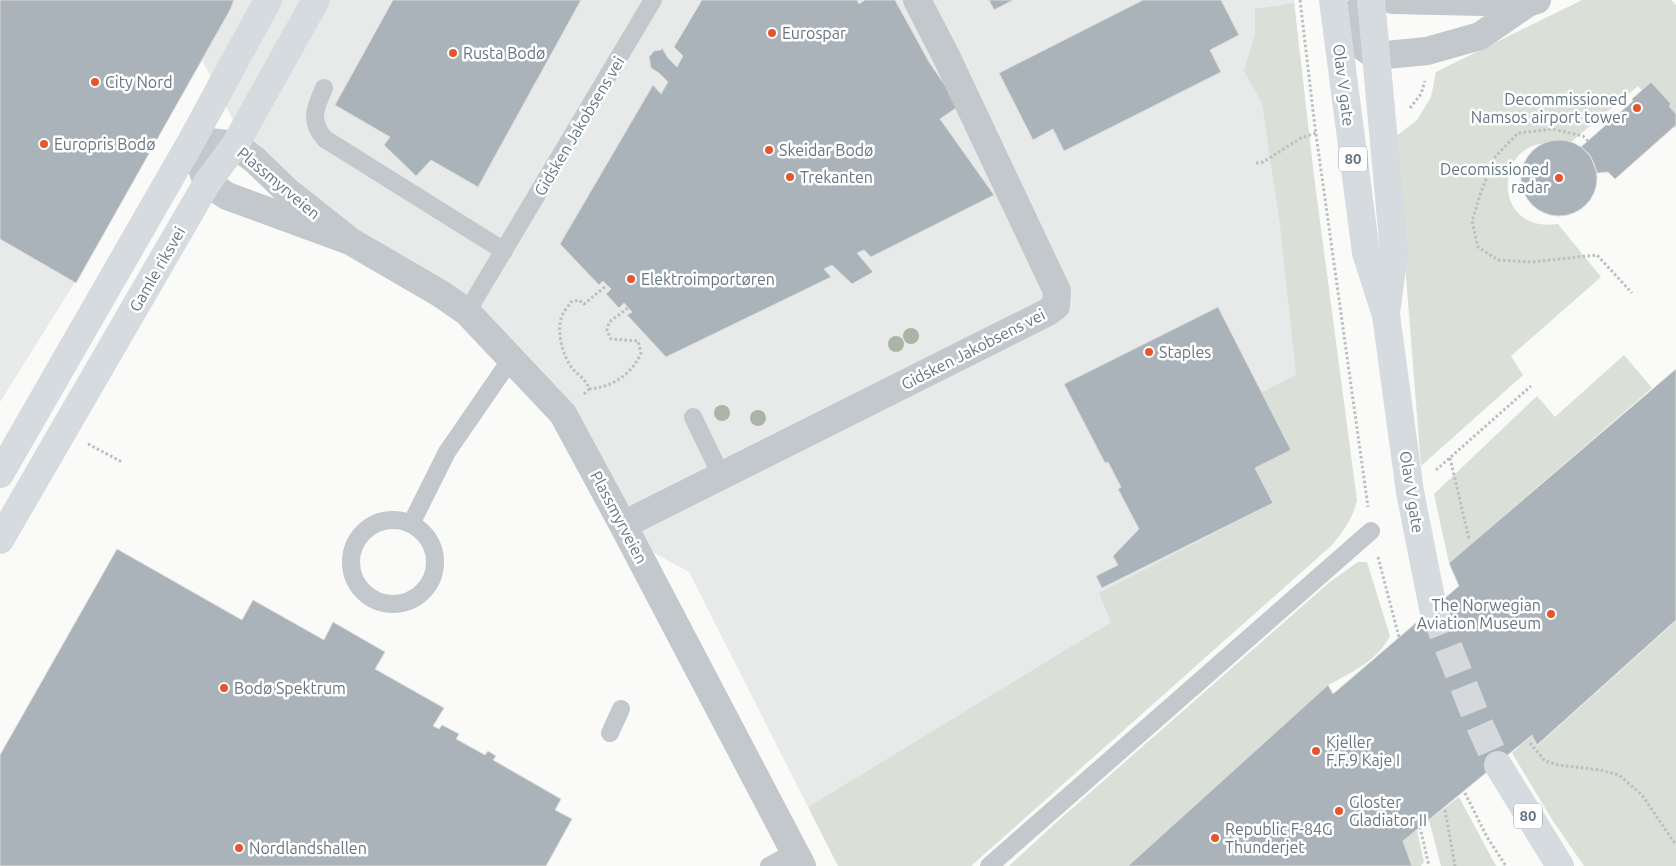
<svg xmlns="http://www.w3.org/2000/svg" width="1676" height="866" font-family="Ubuntu,sans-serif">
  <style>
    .built { fill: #e8e9e9 }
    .green { fill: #dadfd7 }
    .building { fill: #aab3b9; stroke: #dcdcda }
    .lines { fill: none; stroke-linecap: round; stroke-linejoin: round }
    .highway-tunnel { stroke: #d5d9db; stroke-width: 28; stroke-dasharray: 28 14; stroke-linecap: butt }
    .path { stroke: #bbbfc2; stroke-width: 3; stroke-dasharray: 2.5 2.5; stroke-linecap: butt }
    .lane { stroke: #c3c8cc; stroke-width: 18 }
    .street { stroke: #c3c8cc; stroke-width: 28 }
    .secondary { stroke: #d6dbdf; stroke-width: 28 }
    .highway { stroke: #d6dbdf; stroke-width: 28 }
    .tree { fill: #aab4a7 }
    .poi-dot { fill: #e4572e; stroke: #fff; stroke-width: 2 }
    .labels { text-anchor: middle; stroke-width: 5; stroke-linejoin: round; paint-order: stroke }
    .shield { fill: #fff; stroke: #939fa8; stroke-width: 1 }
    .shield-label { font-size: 15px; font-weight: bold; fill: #657683 }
    .poi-label { font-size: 16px; fill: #657683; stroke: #fff; text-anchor: start }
    .street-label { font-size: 16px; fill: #657683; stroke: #fff }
  </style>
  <rect width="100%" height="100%" fill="#fafaf8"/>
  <path class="built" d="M0 0H1294L1314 177 1357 501 1111 622 808 807 689 572 618 533 547 415 495 355 425 293 265 182 202 60 75 282 0 402Z"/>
  <path class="green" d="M1582 0H1671L1676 5V128L1670 126 1638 86 1565 147C1496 123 1484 235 1558 224L1601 277 1511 356 1523 375 1421 466 1395 137 1417 120 1431 97 1436 72Z
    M1294 3 1314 177 1357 501C1352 519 1344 531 1332 545L971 866H838L808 807 1111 622 1099 593 1273 503 1255 468 1291 450 1259 394 1296 375 1280 225 1262 103 1244 71 1255 33V9Z
    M1624 355 1652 388 1449 563 1434 494 1537 396 1555 417Z
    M1358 562H1367L1390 636C1378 660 1351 673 1328 685L1128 866H1009L1060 819 1331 581Z
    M1676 621V866H1584L1553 821 1512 753 1532 735 1537 746Z
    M1459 797 1496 866H1441L1429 820Z
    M1417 830 1424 862 1421 866H1412L1403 841Z"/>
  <path class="building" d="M0 0H234L230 10 76 283 0 239Z
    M393 0H581L478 187 431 160 416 176 384 145 390 137 335 105Z
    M702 0H857L859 4 865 0H895L929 62 959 106 940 119 994 195 871 257 864 250 857 253 873 272 852 284 832 265 824 269 831 277 666 357 627 315 632 312 624 303 619 308 606 294 611 289 603 281 599 285 560 244 653 85 661 94 668 82 659 73 651 68 649 57 654 51 661 50 662 48 668 58 677 67 683 56 674 47Z
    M989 0H1013L994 10Z
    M1143 0H1221L1239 35 1210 50 1221 72 1064 151 1053 129 1033 140 999 73Z
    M1651 82 1671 104 1669 106 1676 114V125L1615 179 1608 172 1597 173 1590 155 1581 147 1633 101 1632 99Z
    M1521 178a38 38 0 1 1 76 0a38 38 0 1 1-76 0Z
    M1218 307 1291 450 1255 468 1273 503 1102 588 1096 576 1118 565 1113 556 1139 529 1118 489 1121 487 1108 462 1105 463 1064 384Z
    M1676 369V620L1537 745 1532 735 1403 841 1412 866H1128L1328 685 1333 694 1459 586 1449 563Z
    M117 549 242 620 253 600 324 640 333 622 385 652 375 669 444 708 433 726 439 729 442 725 459 734 456 739 485 755 488 751 496 756 493 760 561 799 555 810 572 819 546 866H0V755Z"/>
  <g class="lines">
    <path class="highway-tunnel" d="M1433 608 1476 717 1498 765"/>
    <path class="path" d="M1300 0 1315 127 1368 507
      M1410 108 1421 94 1425 81
      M1588 141 1583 136 1552 129 1518 133 1494 158 1481 192 1472 221 1478 247 1498 260 1532 262 1597 255 1632 293
      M1256 163 1263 162 1301 138 1316 133
      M589 389C613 387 632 374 641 353L638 341 611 339 607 330 609 322 628 308
      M584 394 589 389C587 380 578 375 572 368 563 356 557 334 561 319 562 313 568 307 571 302L579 300 584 304 607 285
      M88 444 122 462
      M1450 458 1469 539
      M1436 470 1531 386
      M1378 557 1399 637
      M1530 743 1545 761 1558 765 1600 770 1619 775 1642 795 1676 845
      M1465 793 1487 837 1506 866
      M1445 810 1455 866
      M1420 827 1429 866"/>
    <path class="lane" d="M324 88C315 108 309 121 325 139L504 251
      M467 312 653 0
      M693 417 721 475
      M351 562a42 42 0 1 1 84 0a42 42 0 1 1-84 0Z
      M411 524 447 452 511 359
      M610 733 621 709
      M769 866 795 852
      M989 866 1371 531"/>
    <path class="street" d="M1370 0 1337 29 1376 56 1427 51 1480 36 1528 3 1537 0
      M1393 0 1528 3
      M350 241 227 196 207 183 192 140 235 145 255 160 287 191 350 241 441 294 467 312 563 414 623 525 802 866
      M623 525 1046 313 1056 306 1057 291 1047 270 947 58 917 0"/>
    <path class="secondary" d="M0 474 192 140 268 0
      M0 540 207 183 235 145 316 0"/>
    <path class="highway" d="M1333 0 1366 253 1386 315 1410 492 1433 608
      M1371 0 1394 252 1387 306
      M1498 765 1560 866"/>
  </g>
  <g class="tree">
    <circle cx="911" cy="336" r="8"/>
    <circle cx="896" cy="344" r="8"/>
    <circle cx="722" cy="413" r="8"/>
    <circle cx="758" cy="418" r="8"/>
  </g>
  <g class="poi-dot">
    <circle cx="772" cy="33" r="5"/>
    <circle cx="453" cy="53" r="5"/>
    <circle cx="95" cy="82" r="5"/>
    <circle cx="1637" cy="108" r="5"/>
    <circle cx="44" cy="144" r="5"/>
    <circle cx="769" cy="150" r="5"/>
    <circle cx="790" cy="177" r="5"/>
    <circle cx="1559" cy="178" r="5"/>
    <circle cx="631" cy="279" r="5"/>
    <circle cx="1149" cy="352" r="5"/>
    <circle cx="1551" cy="614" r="5"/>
    <circle cx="224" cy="688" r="5"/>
    <circle cx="1316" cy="751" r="5"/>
    <circle cx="1339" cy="811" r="5"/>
    <circle cx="1215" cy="838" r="5"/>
    <circle cx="239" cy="848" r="5"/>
  </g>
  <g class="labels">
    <g class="shield">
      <rect x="1339" y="146.5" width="28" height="25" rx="4"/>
      <rect x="1514" y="803.5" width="28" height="25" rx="4"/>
    </g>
    <g class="shield-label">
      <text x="1353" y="164">80</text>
      <text x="1528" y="821">80</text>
    </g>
    <g class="poi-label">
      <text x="782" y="39">Eurospar</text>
      <text x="463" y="59">Rusta Bodø</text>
      <text x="105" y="88">City Nord</text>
      <text x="1627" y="105" text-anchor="end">Decommissioned<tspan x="1627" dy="18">Namsos airport tower</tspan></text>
      <text x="54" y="150">Europris Bodø</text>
      <text x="779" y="156">Skeidar Bodø</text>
      <text x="1549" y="175" text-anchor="end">Decomissioned<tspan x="1549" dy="18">radar</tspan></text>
      <text x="800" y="183">Trekanten</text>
      <text x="641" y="285">Elektroimportøren</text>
      <text x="1159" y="358">Staples</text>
      <text x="1541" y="611" text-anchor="end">The Norwegian<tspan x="1541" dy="18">Aviation Museum</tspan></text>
      <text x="234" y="694">Bodø Spektrum</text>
      <text x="1326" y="748">Kjeller<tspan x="1326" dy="18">F.F.9 Kaje I</tspan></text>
      <text x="1349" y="808">Gloster<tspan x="1349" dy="18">Gladiator II</tspan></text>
      <text x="1225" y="835">Republic F-84G<tspan x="1225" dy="18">Thunderjet</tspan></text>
      <text x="249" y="854">Nordlandshallen</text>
    </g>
    <g class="street-label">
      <text transform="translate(1344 85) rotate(83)" y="6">Olav V gate</text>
      <text transform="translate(579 126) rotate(-59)" y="6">Gidsken Jakobsens vei</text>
      <text transform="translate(279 183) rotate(40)" y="6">Plassmyrveien</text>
      <text transform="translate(157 269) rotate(-60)" y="6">Gamle riksvei</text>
      <text transform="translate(973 349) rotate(-27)" y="6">Gidsken Jakobsens vei</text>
      <text transform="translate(1412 492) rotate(81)" y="6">Olav V gate</text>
      <text transform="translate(619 517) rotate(62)" y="6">Plassmyrveien</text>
    </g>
  </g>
</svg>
